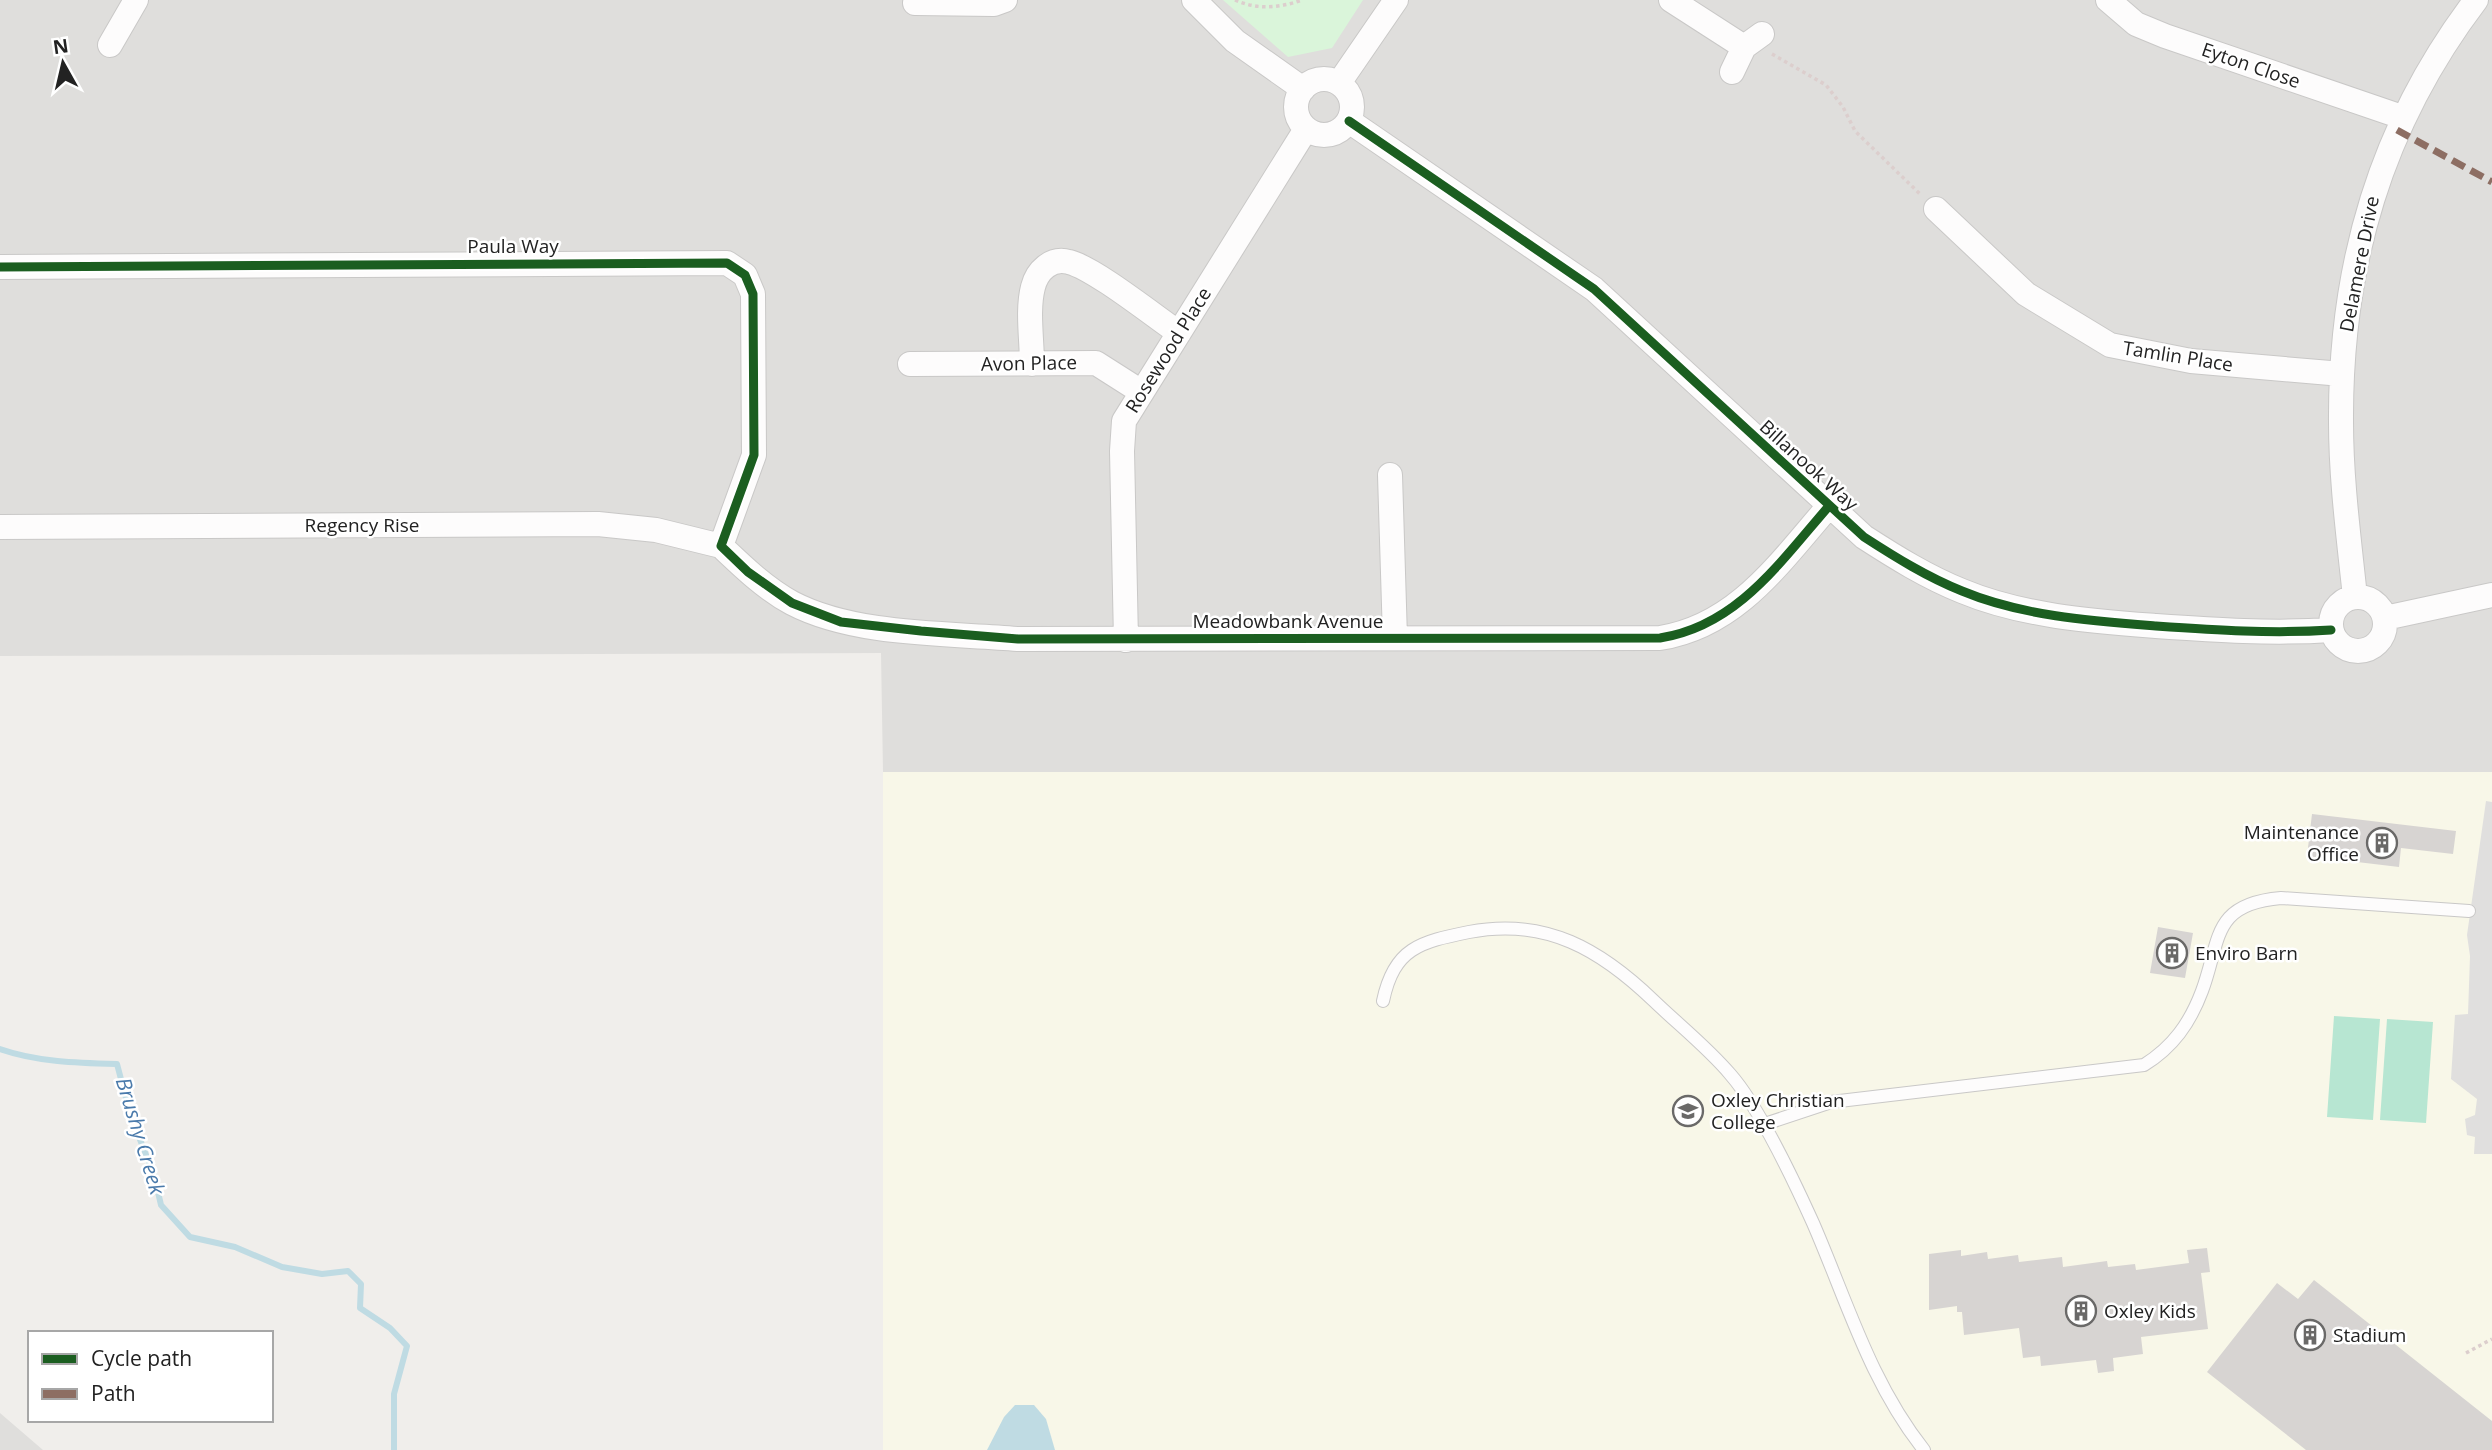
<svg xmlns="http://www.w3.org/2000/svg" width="2492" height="1450" font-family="'Open Sans',sans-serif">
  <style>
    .residential { fill: #dfdedc }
    .education { fill: #f8f7e8 }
    .park { fill: #daf5da }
    .pitch { fill: #b7e6d2 }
    .parking { fill: #e0dfde }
    .water { fill: #bfdbe3 }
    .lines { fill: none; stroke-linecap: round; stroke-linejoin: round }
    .stream { stroke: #bfdbe3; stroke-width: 6 }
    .building { fill: #d7d4d2 }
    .service-casing { stroke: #c9c8c7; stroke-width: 14 }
    .minor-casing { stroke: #c9c8c7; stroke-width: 26 }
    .path { stroke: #dccecd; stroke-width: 3.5; stroke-dasharray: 3.5 3.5; stroke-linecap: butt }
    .service { stroke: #fdfcfc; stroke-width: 12 }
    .minor { stroke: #fdfcfc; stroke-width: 24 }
    .quiet { stroke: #8d6e63; stroke-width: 7; stroke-dasharray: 14 7; stroke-linecap: butt }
    .cycleway-casing { stroke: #fff; stroke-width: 13 }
    .cycleway { stroke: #1b5e20; stroke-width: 9 }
    .labels { text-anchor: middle; stroke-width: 5; stroke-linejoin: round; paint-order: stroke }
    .street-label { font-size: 19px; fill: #222; stroke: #fff }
    .poi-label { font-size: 19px; fill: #222; stroke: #fff; text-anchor: start }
    .water-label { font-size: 21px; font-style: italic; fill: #4a7aab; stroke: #fff }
  </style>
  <rect width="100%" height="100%" fill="#f0eeeb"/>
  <path class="residential" d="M0 0H2492V772H883L881 653 0 656Z
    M0 1413 43 1450H0Z"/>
  <path class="education" d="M883 772H2492V1450H883Z"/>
  <path class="park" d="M1223 0H1363L1332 48 1288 57Z"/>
  <path class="pitch" d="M2334 1016 2380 1019 2373 1120 2327 1117Z
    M2387 1019 2433 1022 2426 1123 2380 1120Z"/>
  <path class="parking" d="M2486 801 2492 802V1154H2474L2475 1137 2467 1135 2465 1119 2475 1115 2477 1099 2451 1079 2455 1015 2468 1014 2470 956 2467 935Z"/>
  <path class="water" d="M1015 1405H1034L1046 1419 1055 1450H987L1004 1417Z"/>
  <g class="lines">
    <path class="stream" d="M0 1049C37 1062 78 1063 117 1064L131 1117 154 1175 161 1205 190 1237 235 1247 282 1267 322 1274 348 1271 361 1284 360 1308 390 1328 407 1346 394 1394V1450"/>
  </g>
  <path class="building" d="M2312 814 2456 831 2453 854 2401 848 2399 867 2307 856Z
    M2158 927 2193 933 2185 978 2150 973Z
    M2207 1248 2210 1272 2201 1273 2208 1329 2141 1337 2143 1354 2113 1358 2114 1371 2098 1373 2096 1360 2041 1366 2040 1356 2023 1358 2019 1328 1964 1335 1962 1312H1957V1306L1929 1310V1254L1961 1250V1256L1987 1252 1988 1259 2018 1255 2019 1262 2062 1257 2063 1267 2107 1261 2108 1267 2135 1264 2136 1270 2189 1263 2187 1250Z
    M2314 1280 2492 1421V1450H2306L2207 1372 2277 1283 2298 1299Z"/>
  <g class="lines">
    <g class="service-casing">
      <path id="service" d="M1383 1001C1394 948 1420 942 1469 932 1546 917 1601 950 1654 1001 1679 1025 1708 1048 1730 1074 1760 1108 1794 1181 1813 1223 1847 1301 1870 1382 1924 1450
        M1762 1125 1831 1102 2144 1065C2173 1047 2190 1023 2202 991 2221 940 2211 904 2281 898L2469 911"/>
    </g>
    <g class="minor-casing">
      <path id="minor" d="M1194 0 1235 41 1303 89
        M1671 0 1744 47
        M2108 0 2136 24 2165 36 2402 117
        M915 3 994 4 1005 0
        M110 45 136 0
        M1732 72 1744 47 1762 34
        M1296 107a28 28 0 1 1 56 0a28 28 0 1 1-56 0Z
        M1339 83 1396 0
        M1349 121 1594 289 1864 537C1895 557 1927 577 1962 591 2022 616 2091 621 2156 626 2214 630 2273 634 2331 630
        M1936 209 2026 294 2110 345 2191 361 2342 374
        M0 267 727 263 745 275 753 294 754 455 721 546
        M910 364 1096 363 1140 391
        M1032 364C1032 340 1027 310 1033 287 1037 271 1051 257 1069 262 1094 268 1154 316 1179 333
        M1390 475 1395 638
        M0 527 598 524 656 530 721 546
        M721 546C743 567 766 589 792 603 855 636 948 633 1018 639L1660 638C1737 626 1780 562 1829 506
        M2355 597C2349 539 2341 481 2341 422 2340 265 2381 125 2476 0
        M2331 624a27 27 0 1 1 54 0a27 27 0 1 1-54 0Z
        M2385 618 2492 595
        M1126 640 1122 451 1124 421 1306 129"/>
    </g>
    <path class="path" d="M1235 0C1257 10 1280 8 1302 0
      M1772 54 1826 85 1843 107 1855 131 1921 195
      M2466 1353 2492 1339"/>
    <use href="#service" class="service"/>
    <use href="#minor" class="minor"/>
    <path class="quiet" d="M2397 130 2492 182"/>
    <g class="cycleway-casing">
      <path id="cycleway" d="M1349 121 1594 289 1864 537C1895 557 1927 577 1962 591 2022 616 2091 621 2156 626 2214 630 2273 634 2331 630
        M0 267 727 263 745 275 753 294 754 455 721 546 748 572 792 603 841 622 921 631 1018 639 1660 638C1737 626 1780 562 1829 506"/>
    </g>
    <use href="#cycleway" class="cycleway"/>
  </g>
  <defs>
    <g id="building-ring" transform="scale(1.575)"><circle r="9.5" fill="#fff" stroke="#6a6968" stroke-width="1.5"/><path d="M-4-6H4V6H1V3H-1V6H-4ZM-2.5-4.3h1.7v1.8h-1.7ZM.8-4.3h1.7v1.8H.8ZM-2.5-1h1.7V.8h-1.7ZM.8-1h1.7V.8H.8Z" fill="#6a6968"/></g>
    <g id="school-ring" transform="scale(1.575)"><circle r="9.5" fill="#fff" stroke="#6a6968" stroke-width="1.5"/><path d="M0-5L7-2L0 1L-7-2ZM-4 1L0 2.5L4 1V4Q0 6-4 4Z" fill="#6a6968"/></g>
  </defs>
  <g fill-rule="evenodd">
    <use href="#building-ring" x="2382" y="843"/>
    <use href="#building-ring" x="2172" y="953"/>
    <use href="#school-ring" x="1688" y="1111"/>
    <use href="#building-ring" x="2081" y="1311"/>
    <use href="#building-ring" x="2310" y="1335"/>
  </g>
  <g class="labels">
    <g class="street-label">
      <text transform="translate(2251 65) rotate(19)" y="7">Eyton Close</text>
      <text x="513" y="253">Paula Way</text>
      <text transform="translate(2359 264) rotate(-79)" y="7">Delamere Drive</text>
      <text transform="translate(1168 350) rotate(-58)" y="7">Rosewood Place</text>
      <text transform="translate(2178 356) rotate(9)" y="7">Tamlin Place</text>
      <text transform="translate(1029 363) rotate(-1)" y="7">Avon Place</text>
      <text transform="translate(1809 465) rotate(42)" y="7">Billanook Way</text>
      <text x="362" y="532">Regency Rise</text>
      <text x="1288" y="628">Meadowbank Avenue</text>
    </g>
    <g class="poi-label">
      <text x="2359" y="839" text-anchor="end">Maintenance<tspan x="2359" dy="22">Office</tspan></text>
      <text x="2195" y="960">Enviro Barn</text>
      <text x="1711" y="1107">Oxley Christian<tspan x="1711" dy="22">College</tspan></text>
      <text x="2104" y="1318">Oxley Kids</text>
      <text x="2333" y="1342">Stadium</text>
    </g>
    <g class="water-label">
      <text transform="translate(140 1136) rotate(73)" y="7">Brushy Creek</text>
    </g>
  </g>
  <rect x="28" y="1331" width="245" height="91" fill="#ffffff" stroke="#a7a7a7" stroke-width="2"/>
  <rect x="42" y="1354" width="35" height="10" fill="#1b5e20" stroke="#a7a7a7" stroke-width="2"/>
  <text x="91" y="1366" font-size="21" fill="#222222">Cycle path</text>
  <rect x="42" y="1389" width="35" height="10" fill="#8d6e63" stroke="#a7a7a7" stroke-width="2"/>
  <text x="91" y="1401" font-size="21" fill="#222222">Path</text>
  <g transform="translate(63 63) rotate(352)" stroke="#ffffff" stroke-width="5" paint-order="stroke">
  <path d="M0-5L12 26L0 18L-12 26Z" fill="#222222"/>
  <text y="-10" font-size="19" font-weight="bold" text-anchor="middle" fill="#222222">N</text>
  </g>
</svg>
